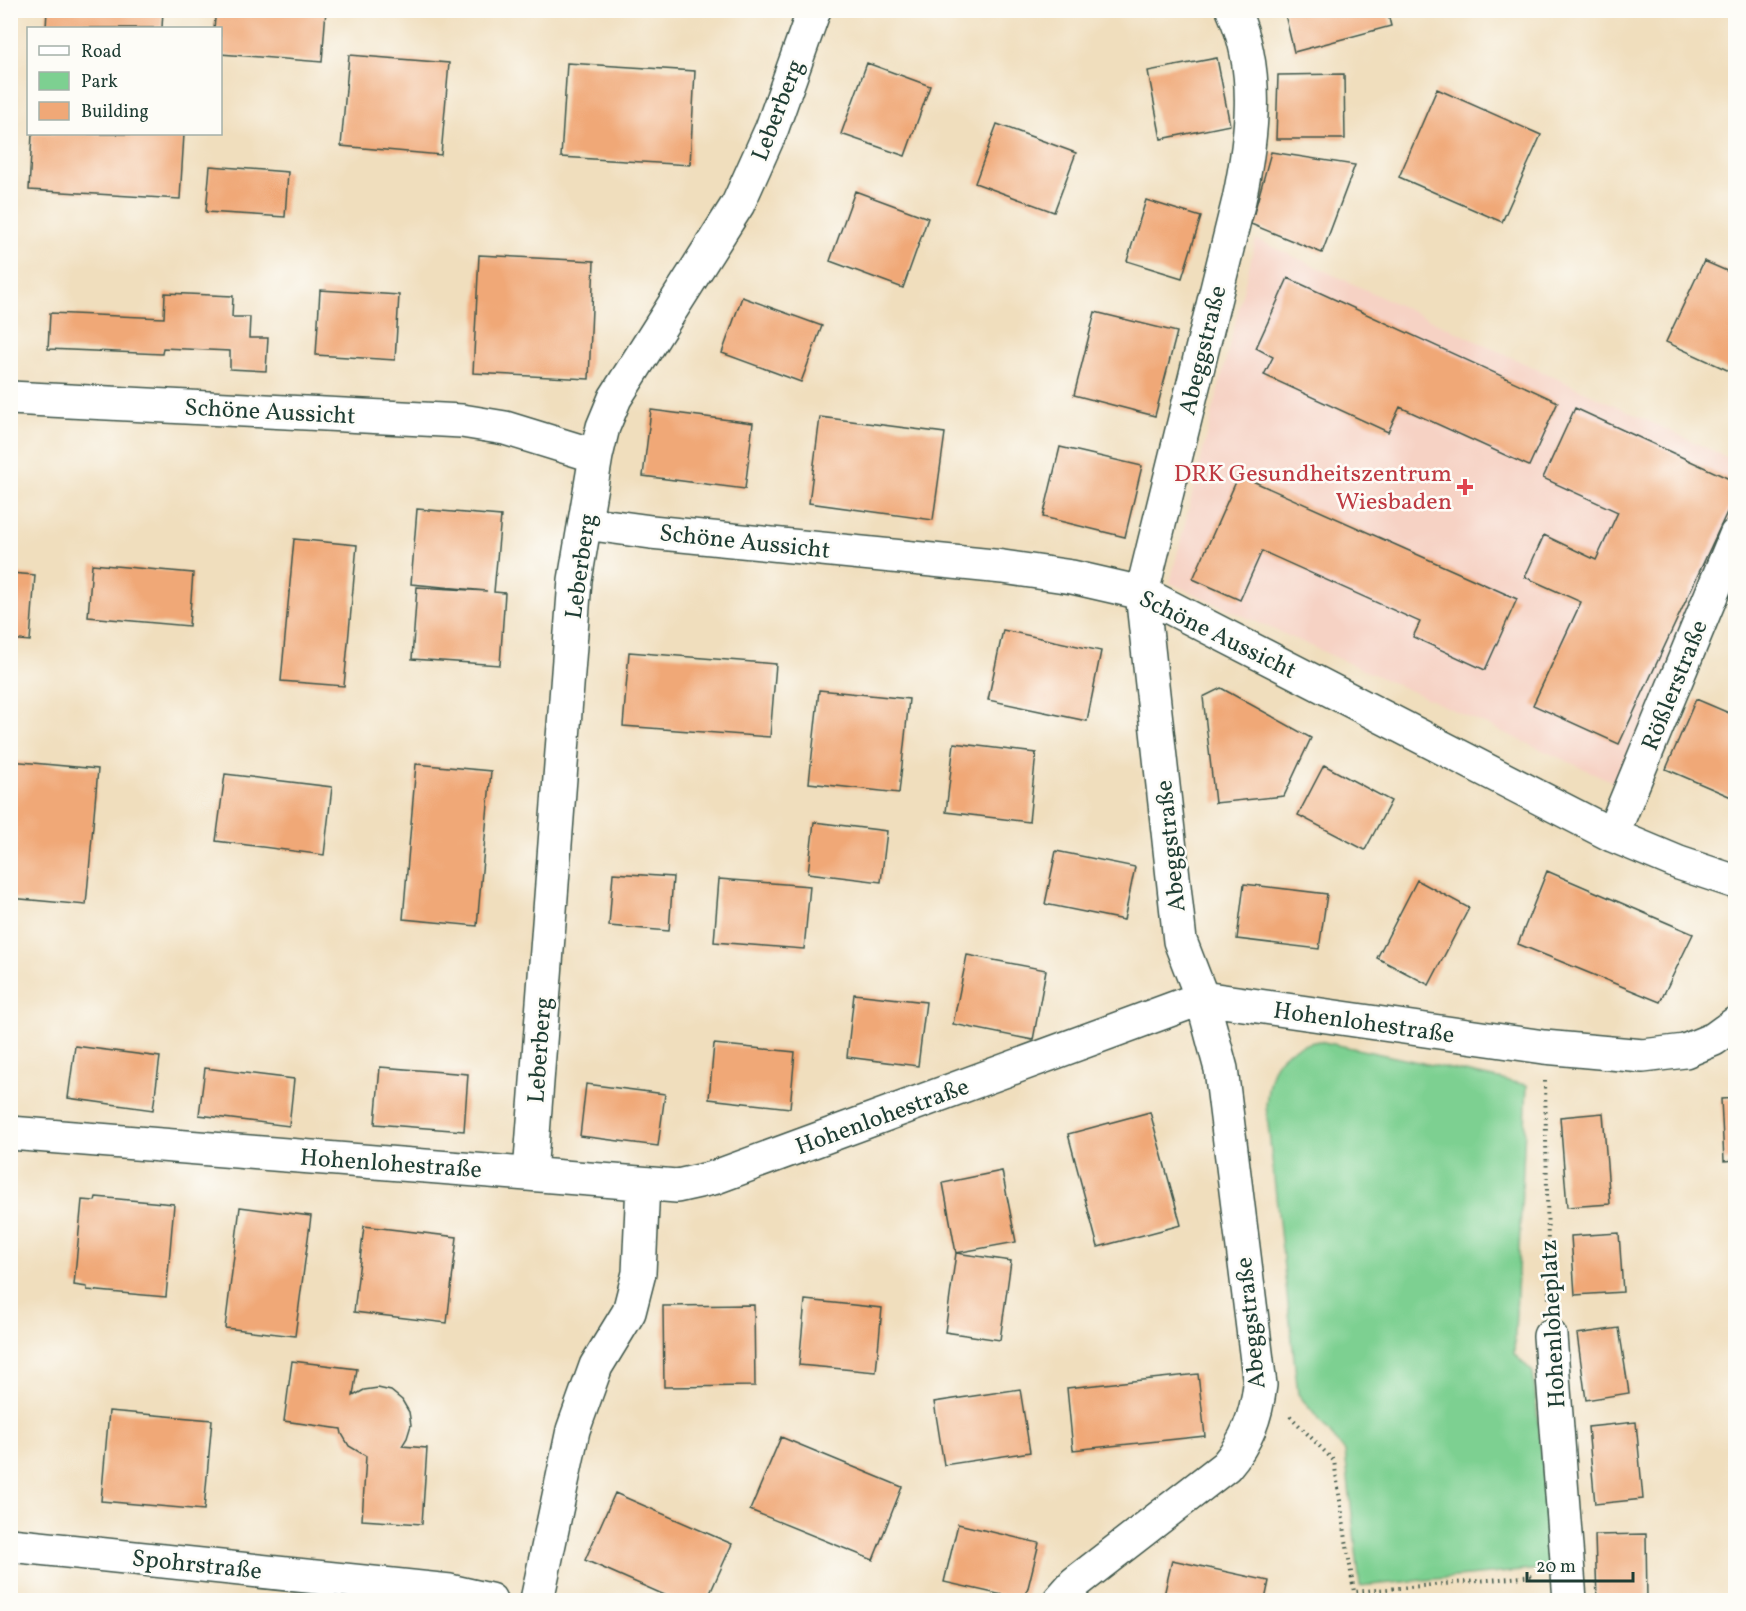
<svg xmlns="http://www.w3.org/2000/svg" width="1746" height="1611" font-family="Vollkorn,serif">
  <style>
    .built { fill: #f6d2c4 }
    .green { fill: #7dd091; stroke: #4e8662; stroke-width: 1.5 }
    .building { fill: #f0a877 }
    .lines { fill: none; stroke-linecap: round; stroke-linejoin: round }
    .minor-casing { stroke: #3e5549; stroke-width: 36 }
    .path { stroke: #3e5549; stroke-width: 4; stroke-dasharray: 1.5 4.5; stroke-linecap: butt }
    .minor { stroke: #fff; stroke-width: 33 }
    .health-dot { fill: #e0444e; stroke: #fdfcf7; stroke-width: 2 }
    .labels { text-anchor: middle; stroke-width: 5; stroke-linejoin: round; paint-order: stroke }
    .street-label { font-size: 24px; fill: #1f3d34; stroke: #fdfcf7 }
    .health-label { font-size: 24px; fill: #be3a42; stroke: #fdfcf7; text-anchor: end }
  </style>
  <rect width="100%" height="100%" fill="#fdfcf7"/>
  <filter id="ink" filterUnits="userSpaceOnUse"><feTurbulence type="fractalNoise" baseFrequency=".0167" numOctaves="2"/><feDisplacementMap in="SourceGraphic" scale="12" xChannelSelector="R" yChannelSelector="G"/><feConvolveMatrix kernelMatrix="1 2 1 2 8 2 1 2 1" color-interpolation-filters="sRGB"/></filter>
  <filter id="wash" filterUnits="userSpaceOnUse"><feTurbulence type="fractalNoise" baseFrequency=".008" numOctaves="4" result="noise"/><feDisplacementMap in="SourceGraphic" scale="24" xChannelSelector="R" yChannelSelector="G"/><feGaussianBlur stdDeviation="1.35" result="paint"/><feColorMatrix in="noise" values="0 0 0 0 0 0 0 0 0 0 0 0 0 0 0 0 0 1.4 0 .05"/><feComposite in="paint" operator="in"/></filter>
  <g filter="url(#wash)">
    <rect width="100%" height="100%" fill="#f0debd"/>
    <path class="built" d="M1256 239 1735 461V513L1618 784 1170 583Z"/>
    <path class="green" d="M1319 1041 1527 1085 1514 1354 1533 1372 1553 1568 1360 1586 1345 1452 1298 1394 1266 1106C1270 1065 1276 1049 1319 1041Z"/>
    <g id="blocks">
      <path class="building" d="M47 10H163L162 28H46Z
        M216 10H326L322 62 220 54V28H214Z
        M1284 10H1387L1391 26 1294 52Z
        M349 55 449 63 441 155 341 146Z
        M1217 58 1230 125 1161 139 1148 71Z
        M567 63 695 71 690 165 561 157Z
        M867 63 930 86 905 156 841 134Z
        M1344 74 1345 139H1276L1278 75Z
        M1437 89 1541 135 1502 222 1399 177Z
        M997 124 1076 153 1054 212 975 183Z
        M32 134H184L180 199 29 190Z
        M1271 152 1355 165 1322 253 1251 224Z
        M210 166 288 172 285 217 206 212Z
        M855 191 928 218 903 288 830 261Z
        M1146 200 1201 217 1182 278 1127 261Z
        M479 255 594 261 589 379 473 373Z
        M1704 261 1736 275V374L1666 342Z
        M1288 278 1558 402 1529 466 1400 407 1388 432 1264 375 1273 357 1256 348Z
        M320 290 399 295 395 360 316 355Z
        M165 293 233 296 232 317H250L249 338H268L266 371 230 369V351L163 348 162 354 48 349 50 313 164 318Z
        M742 297 822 326 801 382 722 353Z
        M1095 312 1177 332 1155 416 1074 395Z
        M1575 408 1736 482V493L1619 744 1533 705 1581 602 1525 577 1544 535 1596 560 1618 512 1543 478Z
        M651 410 753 423 745 489 643 476Z
        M820 417 945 433 933 520 809 503Z
        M1060 447 1142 466 1125 537 1043 517Z
        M1239 475 1517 599 1485 670 1413 637 1420 622 1262 551 1240 600 1193 579Z
        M417 509 501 516 494 592 505 593 500 665 412 659 417 587 487 591 411 584Z
        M294 539 357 545 344 686 281 681Z
        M92 564 193 573 189 626 88 617Z
        M10 573 35 575 30 641 10 639Z
        M1003 630 1101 651 1087 721 988 700Z
        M629 652 776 664 770 737 623 726Z
        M1221 688 1311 738 1284 796 1215 803 1203 697Z
        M819 690 909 699 899 793 809 783Z
        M1696 699 1736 716V799L1666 769Z
        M954 743 1036 753 1029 822 946 812Z
        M10 761 98 769 86 905 10 898Z
        M416 764 491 771 477 926 403 919Z
        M1324 765 1391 801 1365 850 1298 815Z
        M225 774 332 787 324 855 216 841Z
        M814 822 887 831 881 882 808 873Z
        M1056 851 1135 867 1124 920 1045 904Z
        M1547 871 1693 934 1660 1002 1518 944Z
        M613 873 673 877 669 931 609 926Z
        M719 879 810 886 804 949 714 942Z
        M1417 880 1469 908 1429 985 1377 958Z
        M1244 884 1327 894 1319 949 1237 939Z
        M967 955 1046 970 1033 1040 953 1024Z
        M854 994 926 1002 918 1066 847 1057Z
        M714 1044 795 1052 790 1108 709 1099Z
        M75 1046 160 1057 153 1110 68 1098Z
        M380 1067 468 1074 464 1131 375 1124Z
        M205 1068 294 1079 289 1126 199 1115Z
        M586 1084 665 1094 658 1146 580 1136Z
        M1736 1098V1160L1724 1161 1721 1099Z
        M1150 1112 1181 1225 1098 1247 1068 1134Z
        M1603 1113 1610 1204 1567 1207 1560 1117Z
        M1002 1171 1016 1242 956 1253 1011 1261 1000 1340 945 1332 956 1253 943 1183Z
        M96 1197 174 1204 166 1297 87 1290V1287L74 1285 82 1200 95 1201Z
        M240 1207 311 1216 295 1336 225 1328Z
        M364 1226 457 1237 447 1323 354 1312Z
        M1619 1233 1623 1292 1575 1295 1571 1236Z
        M805 1300 882 1308 876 1372 799 1365Z
        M754 1305 755 1386 664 1387 663 1306Z
        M1619 1328 1629 1393 1586 1400 1577 1334Z
        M292 1361 357 1369 353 1396 364 1390 378 1388 391 1391 402 1400 409 1412 411 1425 407 1438 402 1446 427 1448 422 1524 362 1520 366 1456 349 1446 342 1434 341 1429 284 1421Z
        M1198 1374 1205 1436 1073 1450 1067 1388Z
        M1020 1389 1030 1452 944 1465 934 1402Z
        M109 1411 212 1420 204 1510 101 1501Z
        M1636 1422 1643 1499 1595 1504 1588 1427Z
        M781 1437 902 1487 873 1560 750 1510Z
        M615 1493 732 1544 707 1600H676L585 1560Z
        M958 1524 1039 1543 1025 1600 944 1582Z
        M1646 1534 1647 1600H1597L1595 1535Z
        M1172 1560 1269 1581 1265 1600H1163Z"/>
    </g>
  </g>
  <g filter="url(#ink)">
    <use href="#blocks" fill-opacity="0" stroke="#3e5549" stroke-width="1.5"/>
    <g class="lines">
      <g class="minor-casing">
        <path id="minor" d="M10 398 462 421 505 428 596 456
          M585 523 651 532 1003 567 1072 577 1142 593 1612 835 1679 863 1736 882
          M1612 835 1736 535
          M10 1133 677 1186 713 1178 1202 998 1544 1047 1643 1056 1685 1051 1714 1039 1736 1023
          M530 1174 575 580 596 456 603 427 615 398 738 204 772 128 814 10
          M1550 1336 1570 1600
          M10 1545 450 1591 490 1600
          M537 1600 573 1430 596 1366 629 1312 639 1273 643 1184
          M1060 1600 1075 1583 1226 1466C1247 1441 1256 1417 1260 1385L1221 1069 1202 998 1180 941 1142 593 1239 200C1252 138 1261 70 1233 10"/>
      </g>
      <path class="path" d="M1545 1081 1549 1302
        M1290 1416 1334 1461 1354 1592 1534 1576"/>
      <use href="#minor" class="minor"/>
    </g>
  </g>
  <path class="health-dot" d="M1462 478h6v6h6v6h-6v6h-6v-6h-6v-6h6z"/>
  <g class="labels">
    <g class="street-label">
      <text transform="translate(777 110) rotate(-69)" y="8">Leberberg</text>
      <text transform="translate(1202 350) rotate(-76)" y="8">Abeggstraße</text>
      <text transform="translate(270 411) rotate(3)" y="8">Schöne Aussicht</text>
      <text transform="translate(745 541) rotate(6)" y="8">Schöne Aussicht</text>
      <text transform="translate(580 566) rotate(-82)" y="8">Leberberg</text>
      <text transform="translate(1218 634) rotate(26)" y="8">Schöne Aussicht</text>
      <text transform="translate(1674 685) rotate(-68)" y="8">Rößlerstraße</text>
      <text transform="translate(1170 846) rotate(-96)" y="8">Abeggstraße</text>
      <text transform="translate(1364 1022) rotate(8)" y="8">Hohenlohestraße</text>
      <text transform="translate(539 1050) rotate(-86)" y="8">Leberberg</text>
      <text transform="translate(882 1116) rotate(-20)" y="8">Hohenlohestraße</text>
      <text transform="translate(391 1163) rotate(4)" y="8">Hohenlohestraße</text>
      <text transform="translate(1250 1323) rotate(-96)" y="8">Abeggstraße</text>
      <text transform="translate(1552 1324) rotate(-93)" y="8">Hohenloheplatz</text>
      <text transform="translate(197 1564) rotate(6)" y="8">Spohrstraße</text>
    </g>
    <g class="health-label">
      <text x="1452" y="481">DRK Gesundheitszentrum<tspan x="1452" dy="28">Wiesbaden</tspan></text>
    </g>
  </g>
  <rect width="1746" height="1611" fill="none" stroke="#fdfcf7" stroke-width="36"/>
  <rect x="27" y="27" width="195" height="108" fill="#fdfcf7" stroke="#a4b0a9" stroke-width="1.5"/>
  <rect x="39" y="46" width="30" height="9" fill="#ffffff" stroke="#a4b0a9" stroke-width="1.5"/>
  <text x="81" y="57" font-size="18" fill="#1f3d34">Road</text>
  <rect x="39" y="72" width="30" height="18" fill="#7dd091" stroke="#a4b0a9" stroke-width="1.5"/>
  <text x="81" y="87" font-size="18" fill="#1f3d34">Park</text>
  <rect x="39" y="102" width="30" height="18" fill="#f0a877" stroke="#a4b0a9" stroke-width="1.5"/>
  <text x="81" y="117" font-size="18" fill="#1f3d34">Building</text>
  <path d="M1527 1572v9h106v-9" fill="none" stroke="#1f3d34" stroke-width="3"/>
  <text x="1536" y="1572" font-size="18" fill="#1f3d34" stroke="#fdfcf7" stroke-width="4.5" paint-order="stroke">20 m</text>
</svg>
